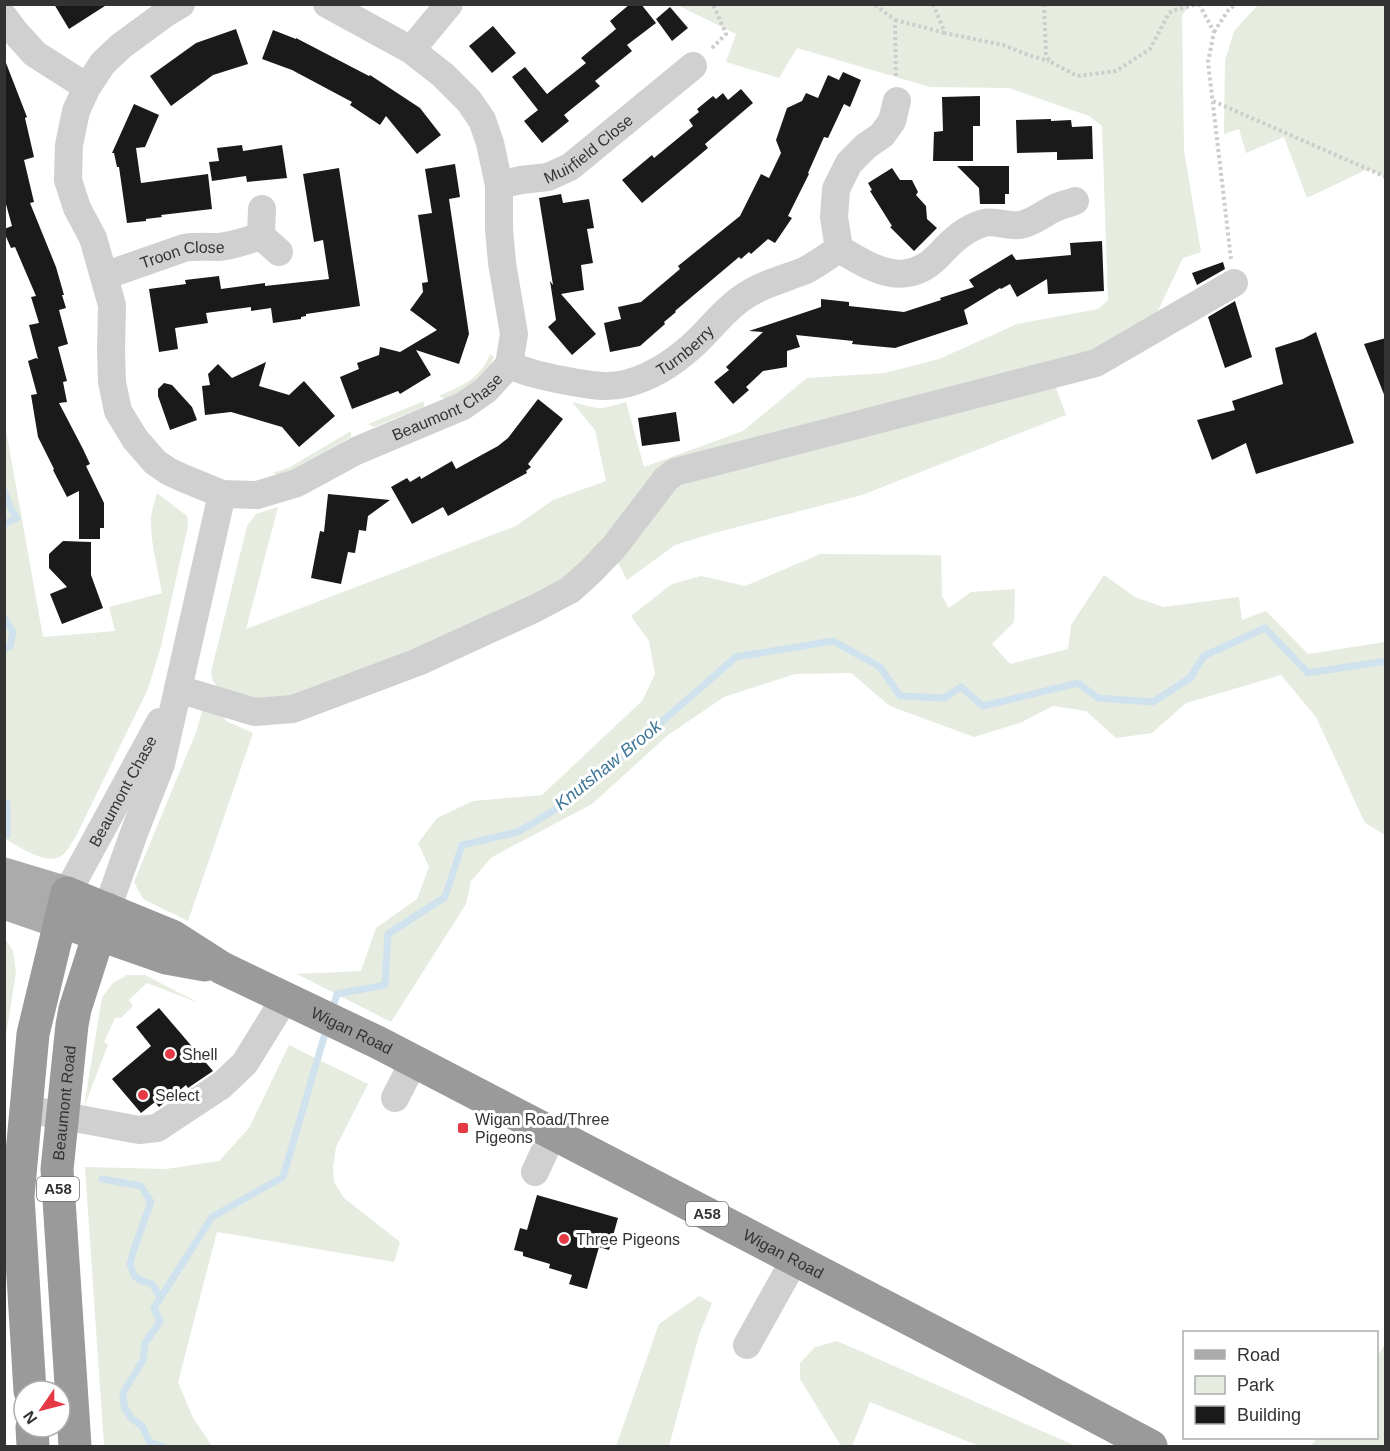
<svg xmlns="http://www.w3.org/2000/svg" width="1390" height="1451" font-family="Helvetica,sans-serif">
  <style>
    .green { fill: #e6ecdf }
    .lines { fill: none; stroke-linecap: round; stroke-linejoin: round }
    .stream { stroke: #cfe2ee; stroke-width: 7 }
    .building { fill: #1a1a1a }
    .path { stroke: #cdcdcd; stroke-width: 4; stroke-dasharray: 3 3; stroke-linecap: butt }
    .minor { stroke: #d0d0d0; stroke-width: 28 }
    .major { stroke: #ababab; stroke-width: 33 }
    .highway { stroke: #9a9a9a; stroke-width: 33 }
    .poi-dot { fill: #e63946; stroke: #fff; stroke-width: 2 }
    .labels { text-anchor: middle; stroke-width: 6; stroke-linejoin: round; paint-order: stroke }
    .shield { fill: #fff; stroke: #707070; stroke-width: 1.5 }
    .shield-label { font-size: 15px; font-weight: bold; fill: #333 }
    .street-label { font-size: 16px; fill: #333; stroke: #fff }
    .poi-label { font-size: 16px; fill: #333; stroke: #fff; text-anchor: start }
    .water-label { font-size: 18px; font-style: italic; fill: #3f7597; stroke: #fff }
  </style>
  <rect width="100%" height="100%" fill="#fff"/>
  <path class="green" d="M677 5H1190L1182 15 1184 150 1201 252 1183 258 1147 334 1051 374 1066 415 862 495 714 533 675 545 627 580 609 545 567 585 290 704 260 706 218 689 212 679 211 672 247 526 256 514 278 507 246 629 516 526 553 500 606 481 595 430 572 402 596 408H604L626 402 644 467 743 431 807 378 885 373 939 359 1017 324 1098 309 1108 300 1102 126 1089 116 1009 88 930 87 797 48 779 78 726 62 736 34Z
    M1261 5H1385V177L1368 169 1307 198 1284 137 1246 153 1239 129 1224 134 1225 61 1234 31 1256 7Z
    M490 354 494 357C485 380 467 390 445 399L439 396C463 385 480 379 490 354Z
    M424 401V407L374 427 368 424Z
    M4 419 43 637 115 631 109 607 162 593C158 568 150 543 151 517 152 509 155 501 157 493L187 516 188 526 161 646 148 689 75 838C71 843 67 853 61 856 46 866 19 846 5 839Z
    M351 431V437L293 470 277 475 273 473 290 467Z
    M820 554 941 555 942 596 949 608 971 592 1015 589 1014 622 992 644 1010 664 1068 649 1071 625 1104 575 1135 597 1163 607 1239 597 1242 620 1266 611 1308 654 1385 642V835L1365 823 1316 717 1281 675 1186 703 1152 733 1116 738 1086 711 1053 706 1020 723 974 737 890 706 851 673 795 674 724 697 668 735 592 804 492 857 471 881 466 904 391 1022 297 974 361 971 376 928 417 899 429 867 418 843 437 818 473 801 542 795 642 701 655 674 649 641 631 616 672 584 701 576 745 586Z
    M203 707 222 713 226 721 253 733 188 921 143 899 134 882 197 730Z
    M5 938 13 951 16 972 5 1042Z
    M127 975H145L199 1003 147 983 129 1000 133 1006 121 1018H115L104 1042 108 1045 84 1107 102 997 113 983Z
    M289 1045 368 1084 336 1147 333 1168 334 1182 344 1198 400 1242 394 1262 217 1232 178 1382 193 1418 212 1446H104L85 1167 166 1169 219 1161 249 1128Z
    M699 1296 712 1303 699 1335 669 1446H616L659 1324Z
    M837 1341 1076 1446H979L870 1402 852 1446H841L800 1379V1363L815 1347Z
    M1385 1344V1446H1311L1317 1438H1376L1377 1357Z"/>
  <g class="lines">
    <path class="stream" d="M4 491 11 509 17 518 4 524
      M4 618 13 632 10 646 4 649
      M4 802 7 803V835
      M332 1010 337 994 385 985 388 934 445 897 462 845 518 832 573 799 736 657 833 641 880 667 900 696 944 698 961 687 983 706 1078 683 1098 698 1153 702 1190 678 1204 656 1265 628 1308 673 1386 661
      M102 1179 141 1186 151 1202 134 1249 130 1264 134 1276 142 1281 152 1284 160 1297
      M162 1446 150 1443 142 1426 131 1418 124 1407 123 1393 143 1360 145 1343 160 1322 154 1308 212 1217 283 1177 327 1027"/>
  </g>
  <path class="building" d="M54 4H108L69 29Z
    M630 4H641L656 23 627 45 632 51 595 81 600 86 564 115 569 121 542 143 524 121 538 110 512 77 525 67 547 94 586 63 581 58 616 29 610 21Z
    M670 7 688 28 672 41 656 19Z
    M493 26 516 53 492 73 469 46Z
    M236 29 248 64 213 75 171 106 150 76 196 43Z
    M273 30 296 39V38L369 76 370 75 420 108 441 135 417 154 386 116 380 125 350 105 352 102 292 70 262 59Z
    M4 63H6L27 117 25 118 34 157 24 160 34 202 30 203 56 267 64 295H62L66 308 59 310 68 344 58 347 67 381 63 382 67 402 59 403 83 449 90 464 86 466 104 503V528H100V539H79V491L67 497 53 470 54 469 38 437 31 395 37 394 28 361 36 358 38 359 29 325 39 323 31 297 36 296 15 247 11 248 4 232V229L12 226 4 197Z
    M843 72 861 80 850 107 844 104 828 138 824 137 808 173 809 174 788 216 792 218 775 243 768 239 751 254 749 252 741 259 739 257 675 311 676 312 664 322 665 324 640 346 610 352 604 323 621 319 618 307 641 302 680 269 678 266 740 216 761 174 769 178 781 153 776 140 787 108 802 101 806 93 818 98 828 75 839 80Z
    M741 89 753 103 705 144 708 148 642 203 622 180 652 155 654 158 693 126 689 120 699 112 697 109 713 96 716 99 723 93 728 100Z
    M980 96V126H973V161H933L934 132 943 131 942 97Z
    M134 104 159 115 145 147 136 148 141 183 208 174 212 209 161 215 162 217 146 219V221L127 223 119 167H117L114 153H112Z
    M1051 119V121L1071 120 1072 127 1092 126 1093 159 1057 160V152L1017 153 1016 120Z
    M242 145 243 151 282 145 287 178 247 182 246 176 212 181 209 162 219 161 217 148Z
    M455 164 460 197 449 199 469 334 459 364 416 350 431 375 400 394 398 391 352 409 340 377 359 369 357 363 379 355 380 347 400 352 437 330 410 310 423 292 422 283 428 282 418 215 432 213 425 169Z
    M957 166H1009V194H1005V204H980L979 188Z
    M339 168 360 306 306 314V316L301 317V319L273 323 271 308 251 311V307L206 313 208 323 175 328 178 349 159 352 149 289 186 284 185 280 219 276 221 289 265 283V286L329 279 323 240 314 242 303 174Z
    M892 168 900 180H912L918 192 916 195 926 206 927 219 937 228 914 251 890 227 892 226 870 191 872 190 868 183Z
    M561 194 563 203 589 199 594 228 587 229 593 263 581 265 584 290 561 294 596 334 572 355 548 327 556 320 550 281 553 285 539 198Z
    M1102 241 1104 291 1048 294 1047 279 1017 297 1010 284 1001 289 1000 288 964 310 968 324 895 348 852 344 853 341 796 335 800 347 787 351V367L763 371 746 387 749 390 733 404 714 382 729 370 726 367 763 332 749 331 821 307V299L849 302V306L904 312 941 300 940 298 974 287 969 280 1012 254 1016 260 1071 255 1070 243Z
    M1223 262 1225 269 1197 285 1192 273Z
    M1235 301 1252 357 1225 368 1208 317Z
    M1316 332 1354 443 1256 474 1246 443 1212 460 1197 420 1235 410 1232 401 1283 384 1275 348 1303 339Z
    M1386 338V396L1385 397 1364 344Z
    M266 362 259 386 289 395 304 381 335 416 299 447 282 427 231 412 205 415 202 386 210 385 208 374 218 364 232 378Z
    M164 383 172 385 192 407 197 420 170 430 158 396V389Z
    M538 399 563 419 528 464 531 467 526 471 527 473 448 516 443 507 412 524 391 487 407 478 410 482 420 476 421 479 452 461 456 469 498 446 508 438Z
    M676 412 680 441 642 446 638 418Z
    M328 494 390 500 368 516 366 531 359 530 355 553 348 552 341 584 311 578 320 531 324 532Z
    M63 541 91 542V575L103 608 62 624 50 594 67 587 49 568V554Z
    M159 1008 213 1071 188 1088 186 1085 159 1107 155 1102 141 1113 112 1079 151 1046 136 1027Z
    M537 1195 618 1218 609 1250 599 1247 587 1289 569 1284 572 1275 549 1268 550 1264 523 1256V1252L514 1250 520 1228 527 1230Z"/>
  <g class="lines">
    <path class="path" d="M933 4 945 33 1003 45 1031 56 1049 61
      M1044 4 1046 54 1049 61 1077 76 1116 71 1150 49 1169 13 1175 10 1198 4
      M1199 4 1214 32 1208 62 1231 259
      M875 5 895 20 896 76
      M895 20 945 33
      M1214 32 1229 9 1237 4
      M712 48 726 34 713 4
      M1213 101 1386 177"/>
    <g class="minor">
      <path id="s1" d="M181 4 166 13 121 46 103 63 87 87 76 111 69 145 68 180 77 208 93 238 112 305 111 351 112 382 118 411 135 439 155 462 168 471 183 478 222 494 257 495 297 483 356 451 463 406 486 390 509 365 514 334 502 263 499 229V185L490 143 482 120 469 101 443 75 411 50 327 4"/>
      <path d="M4 17 15 32 35 54 87 87"/>
      <path d="M411 50 449 4"/>
      <path id="s2" d="M499 185 521 180 548 177 570 167 693 66"/>
      <path d="M262 209 261 236 279 252"/>
      <path d="M839 249 834 217 836 189 849 163 866 146 882 135 892 121 897 101"/>
      <path id="s3" d="M104 276 184 248C196 246 207 247 218 247 233 246 248 240 261 236"/>
      <path id="s4" d="M509 365C528 373 542 376 562 380 577 383 592 386 607 386 635 386 665 369 685 352 706 336 720 313 742 298 760 285 783 279 804 271 816 265 828 256 839 249 873 269 906 290 939 255 951 242 965 228 984 223 995 220 1008 227 1020 225 1032 223 1043 214 1053 209 1060 205 1068 204 1075 201"/>
      <path d="M178 689 255 712 293 709 418 662 536 608 570 590 590 572 614 547 666 479 675 472 1096 363 1234 283"/>
      <path id="s5" d="M67 893 160 722"/>
      <path d="M107 909 134 833 161 764 222 494"/>
      <path d="M395 1098 414 1061"/>
      <path d="M26 1109 139 1130 157 1128 222 1085 245 1063 285 998"/>
      <path d="M535 1172 553 1133"/>
      <path d="M747 1345 795 1259"/>
    </g>
    <path class="major" d="M4 874 67 893
      M4 903 60 922"/>
    <g class="highway">
      <path d="M77 927 166 958 205 965"/>
      <path id="s6" d="M30 1391 18 1196 33 1034 67 893 172 936 222 968 379 1043 1036 1385 1151 1446"/>
      <path d="M32 1427 33 1446"/>
      <path id="s7" d="M75 1446 57 1169 72 1025 75 1009 107 909"/>
    </g>
  </g>
  <g class="poi-dot">
    <circle cx="170" cy="1054" r="6"/>
    <circle cx="143" cy="1095" r="6"/>
    <rect x="457" y="1122" width="12" height="12" rx="3"/>
    <circle cx="564" cy="1239" r="6"/>
  </g>
  <g class="labels">
    <g class="shield">
      <rect x="37" y="1177" width="42" height="24" rx="4.5"/>
      <rect x="686" y="1202" width="42" height="24" rx="4.5"/>
    </g>
    <g class="shield-label">
      <text x="58" y="1194">A58</text>
      <text x="707" y="1219">A58</text>
    </g>
    <g class="street-label">
      <text dy="6" stroke="none"><textPath href="#s2" startOffset="99">Muirfield Close</textPath></text>
      <text dy="6" stroke="none"><textPath href="#s3" startOffset="82">Troon Close</textPath></text>
      <text dy="6" stroke="none"><textPath href="#s4" startOffset="188">Turnberry</textPath></text>
      <text dy="6" stroke="none"><textPath href="#s1" startOffset="846">Beaumont Chase</textPath></text>
      <text dy="6" stroke="none"><textPath href="#s5" startOffset="116">Beaumont Chase</textPath></text>
      <text dy="6" stroke="none"><textPath href="#s6" startOffset="820">Wigan Road</textPath></text>
      <text dy="6" stroke="none"><textPath href="#s7" startOffset="344">Beaumont Road</textPath></text>
      <text dy="6" stroke="none"><textPath href="#s6" startOffset="1306">Wigan Road</textPath></text>
    </g>
    <g class="poi-label">
      <text x="182" y="1060">Shell</text>
      <text x="155" y="1101">Select</text>
      <text x="475" y="1125">Wigan Road/Three<tspan x="475" dy="18">Pigeons</tspan></text>
      <text x="576" y="1245">Three Pigeons</text>
    </g>
    <g class="water-label">
      <text transform="translate(608 765) rotate(-39)" y="6">Knutshaw Brook</text>
    </g>
  </g>
  <rect width="1390" height="1451" fill="none" stroke="#333333" stroke-width="12"/>
  <rect x="1183" y="1331" width="195" height="108" fill="#ffffff" stroke="#adadad" stroke-width="1.5"/>
  <rect x="1195" y="1350" width="30" height="9" fill="#ababab" stroke="#adadad" stroke-width="1.5"/>
  <text x="1237" y="1361" font-size="18" fill="#333333">Road</text>
  <rect x="1195" y="1376" width="30" height="18" fill="#e6ecdf" stroke="#adadad" stroke-width="1.5"/>
  <text x="1237" y="1391" font-size="18" fill="#333333">Park</text>
  <rect x="1195" y="1406" width="30" height="18" fill="#1a1a1a" stroke="#adadad" stroke-width="1.5"/>
  <text x="1237" y="1421" font-size="18" fill="#333333">Building</text>
  <g transform="translate(42 1409) rotate(235)"><circle r="28" fill="#ffffff" stroke="#adadad" stroke-width="1.5"/>
  <path d="M0-4.5L10 22L0 15L-10 22Z" fill="#e63946"/>
  <text y="-9" font-size="16" font-weight="bold" text-anchor="middle" fill="#333333">N</text>
  </g>
</svg>
